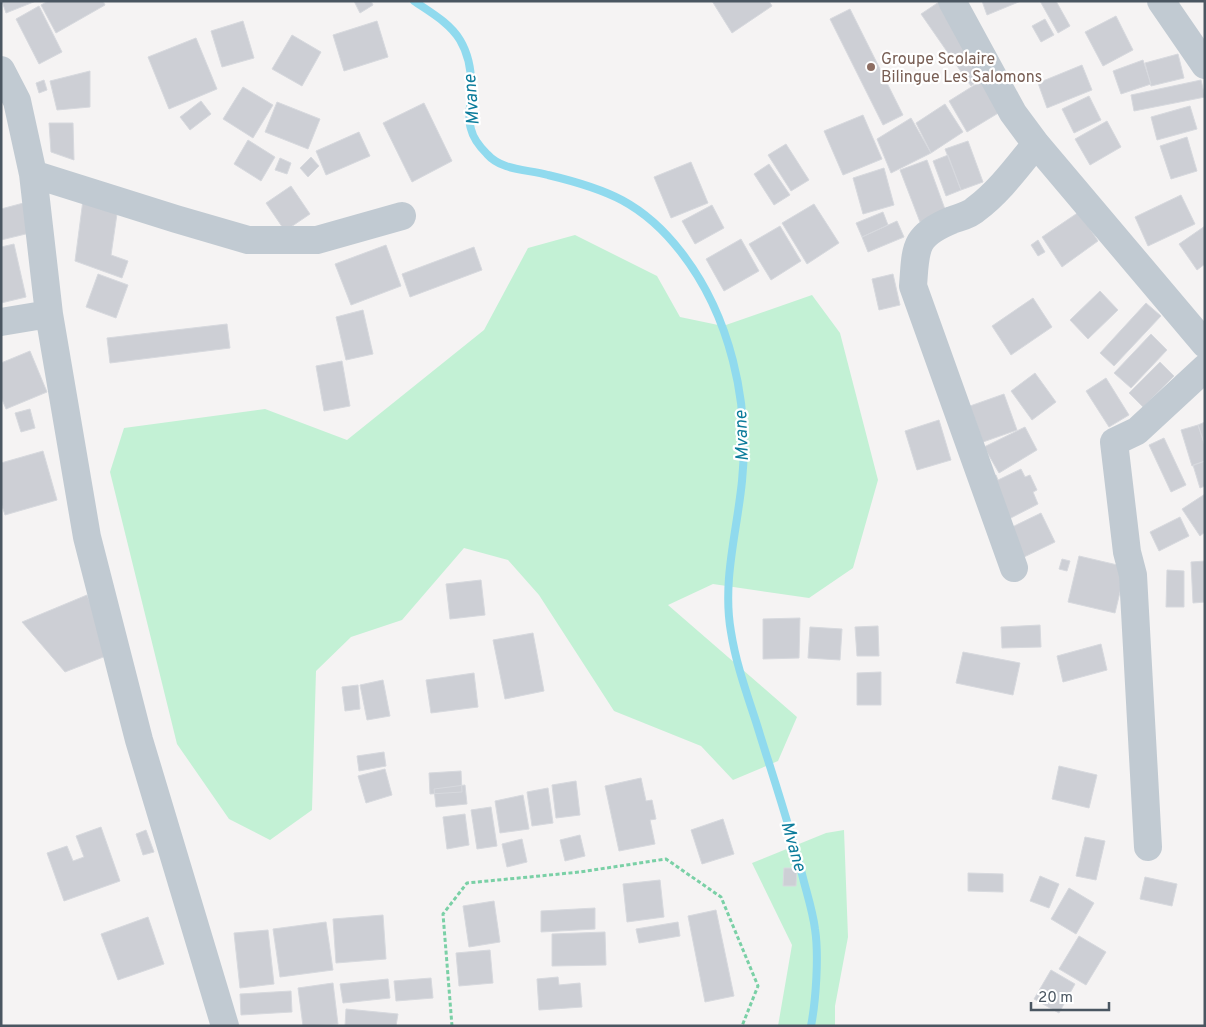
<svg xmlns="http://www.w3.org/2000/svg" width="1206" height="1027" font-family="Overpass,sans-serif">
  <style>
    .green { fill: #c3f1d5 }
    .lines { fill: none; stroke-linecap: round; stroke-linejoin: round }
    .stream { stroke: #90daee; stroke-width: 8 }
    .building { fill: #cdcfd5; stroke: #d7d9de }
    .path { stroke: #7ad0a6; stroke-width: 3; stroke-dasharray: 4 2.5; stroke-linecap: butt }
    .minor { stroke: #c1cad2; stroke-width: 28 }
    .education-dot { fill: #8d6e63; stroke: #fff; stroke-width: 2 }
    .labels { text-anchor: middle; stroke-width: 4.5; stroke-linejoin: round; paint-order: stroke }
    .education-label { font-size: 16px; fill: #785e54; stroke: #fff; text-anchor: start }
    .water-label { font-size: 18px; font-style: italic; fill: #0c7c9b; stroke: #fff }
  </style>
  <rect width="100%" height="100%" fill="#f5f3f3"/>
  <path class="green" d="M575 235 657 276 680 317 723 326 812 295 840 333 878 480 853 568 809 598 713 584 668 605 797 717 778 761 733 780 701 746 614 711 539 595 508 560 464 548 402 620 351 637 316 671 312 810 270 840 229 819 177 744 110 472 124 428 265 409 347 440 484 330 528 248Z
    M844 830 848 937 835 1006V1026H778L792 945 752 863 826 833Z"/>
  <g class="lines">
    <path class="stream" d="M414 1C430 12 450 23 460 40 469 55 472 75 471 93 471 105 467 117 471 129 473 138 480 147 487 154 502 171 527 169 548 175 607 189 643 203 681 252 730 315 750 402 742 481 737 532 722 581 731 632 736 664 747 694 757 725 773 777 791 829 804 882 808 897 813 913 815 929 819 955 816 1000 811 1026"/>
  </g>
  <path class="building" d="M2 1H36L6 13Z
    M48 1H103L105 5 56 33 41 5Z
    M354 1H371L373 5 360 13Z
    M712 1H769L772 6 732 33Z
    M982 1H1021L987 15Z
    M1040 1H1056L1070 26 1058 33Z
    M939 2 988 74 971 86 921 14Z
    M39 6 62 52 39 64 16 19Z
    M850 9 903 115 883 125 830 19Z
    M1116 16 1133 50 1103 66 1085 32Z
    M1045 19 1054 35 1041 42 1032 26Z
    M243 21 254 58 222 67 211 31Z
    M377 21 388 57 344 71 333 35Z
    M292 35 321 52 302 86 272 69Z
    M196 38 217 89 169 109 148 57Z
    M1178 54 1184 78 1151 86 1145 63Z
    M1143 60 1151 84 1121 94 1113 71Z
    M1082 65 1092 90 1047 108 1038 83Z
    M90 71V107L57 110 50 81Z
    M44 80 47 90 39 93 36 83Z
    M1201 80 1205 97 1134 111 1131 95Z
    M981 81 1000 112 967 132 949 101Z
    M243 87 273 105 253 138 223 119Z
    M1089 96 1101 120 1074 133 1062 109Z
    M201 101 211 114 190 130 180 117Z
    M277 102 320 119 308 149 265 132Z
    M424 103 452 161 412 182 383 123Z
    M945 104 963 132 931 153 916 123Z
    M1190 106 1197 129 1157 140 1151 117Z
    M863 115 882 159 843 175 824 131Z
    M911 118 931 153 891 173 877 139Z
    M1107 121 1121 147 1090 165 1075 139Z
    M49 123H73L74 160 51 152Z
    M359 132 370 156 326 175 316 151Z
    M1187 137 1197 171 1171 179 1160 146Z
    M248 140 275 157 261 181 234 164Z
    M968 141 983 182 961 190 945 149Z
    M786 144 809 180 791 191 768 155Z
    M948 155 961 190 946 196 933 161Z
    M311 157 319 166 308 177 300 168Z
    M280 158 291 163 287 174 275 170Z
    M927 160 946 212 920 222 900 170Z
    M691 162 708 203 671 218 654 177Z
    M769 164 790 195 774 205 754 174Z
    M884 168 894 205 863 214 853 178Z
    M291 186 310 214 285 231 266 203Z
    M1181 195 1195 224 1148 246 1135 217Z
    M83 200 118 207 111 255 128 261 122 278 75 261Z
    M31 201 38 231 1 240V209Z
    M814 204 839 243 807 264 782 223Z
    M712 205 724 228 695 244 682 221Z
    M883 212 888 225 862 237 856 223Z
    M1079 212 1098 241 1062 267 1042 237Z
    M897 221 904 237 868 252 862 237Z
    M780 226 801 261 771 280 749 244Z
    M1205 226V264L1197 270 1179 244Z
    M741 239 759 271 724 291 706 259Z
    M1038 240 1045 252 1038 256 1031 245Z
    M14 244 26 297 1 303V247Z
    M386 245 401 286 351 305 335 264Z
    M474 247 482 270 410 297 402 274Z
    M98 274 128 285 116 318 86 307Z
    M893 274 900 305 879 310 872 279Z
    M1100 291 1118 310 1088 339 1070 320Z
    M1033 298 1052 327 1011 355 992 326Z
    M1146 303 1161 316 1114 366 1100 353Z
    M363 310 373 354 346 360 336 317Z
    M227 324 230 348 110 363 107 338Z
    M1151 334 1167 350 1131 388 1114 373Z
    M30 351 47 392 6 409 1 397V363Z
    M342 361 350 406 324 411 316 366Z
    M1160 362 1174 376 1143 407 1129 393Z
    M1035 373 1056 402 1032 420 1011 391Z
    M1106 378 1129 415 1109 427 1086 391Z
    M1004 394 1017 430 983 442 970 406Z
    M30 409 35 428 21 432 15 413Z
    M939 420 951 460 917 470 905 431Z
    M1205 422V446L1198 425Z
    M1198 425 1205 446V461L1192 466 1181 430Z
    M1025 427 1037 450 999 473 984 447Z
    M1164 438 1186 485 1171 492 1149 445Z
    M43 451 57 500 5 515 1 503V463Z
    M1205 461V486L1200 488 1193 465Z
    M1021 469 1025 477 1030 475 1037 490 1033 492 1038 504 1005 521 985 480 996 475 998 480Z
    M1205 494V532L1200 536 1182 509Z
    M1041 513 1055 542 1022 558 1008 529Z
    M1180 517 1189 536 1159 551 1150 532Z
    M1079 556 1126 567 1115 613 1068 602Z
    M1062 559 1070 561 1067 571 1059 569Z
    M1205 561V602L1193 603 1191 562Z
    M1167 570 1184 571V607H1166Z
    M481 580 485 615 450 619 446 584Z
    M87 595 111 654 65 672 22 622Z
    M800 618 799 658 763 659V619Z
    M1040 625 1041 647 1002 648 1001 627Z
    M878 626 879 656H857L855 627Z
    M810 627 842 629 840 660 808 658Z
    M533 633 544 691 505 699 493 640Z
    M1101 644 1107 670 1063 682 1057 656Z
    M963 652 1020 663 1013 695 956 683Z
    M881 672V705H857V673Z
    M474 673 478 707 431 713 426 680Z
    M383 680 390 716 367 720 360 685Z
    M358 685 360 709 345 711 342 687Z
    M384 752 386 766 359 771 357 756Z
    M1059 766 1097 775 1089 808 1052 799Z
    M385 769 392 795 366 803 358 776Z
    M461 771 462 792 430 794 429 773Z
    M641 778 646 801 652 800 656 819 650 820 655 844 619 851 605 786Z
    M576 781 580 815 556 818 552 785Z
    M465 785 467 804 436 807 434 789Z
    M548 788 553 823 532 826 527 792Z
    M523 795 529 829 500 833 495 801Z
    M491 807 497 846 477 849 471 810Z
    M465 814 469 845 447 849 443 817Z
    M723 819 734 854 702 864 691 830Z
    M101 827 120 881 64 901 47 853 67 846 73 861 84 857 76 836Z
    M146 830 154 852 143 855 136 834Z
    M580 835 585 856 565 861 560 840Z
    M1085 837 1105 841 1096 880 1076 876Z
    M522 839 527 862 507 867 502 844Z
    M784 868H797L796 886H783Z
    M968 873 1003 874V892L968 891Z
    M1040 876 1059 884 1049 908 1030 901Z
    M1145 877 1177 884 1172 906 1140 899Z
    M660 880 664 917 627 922 623 884Z
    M1069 888 1094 903 1076 934 1051 919Z
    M494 901 500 942 469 947 463 906Z
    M595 908V929L541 932V911Z
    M716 910 734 996 705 1002 688 916Z
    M383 915 386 959 336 963 333 919Z
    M148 917 164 964 118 980 101 934Z
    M326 922 333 970 280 977 273 929Z
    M678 922 680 936 639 943 636 929Z
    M268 930 274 984 240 988 234 933Z
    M605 932 606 965 552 966V934Z
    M1079 936 1106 952 1086 985 1059 969Z
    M490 950 493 983 459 986 456 953Z
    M1051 970 1075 984 1059 1013 1034 999Z
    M558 977 559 985 580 983 582 1007 539 1010 537 979Z
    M431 978 433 998 396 1001 394 981Z
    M388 979 390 998 343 1003 340 984Z
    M333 983 338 1024 303 1026 298 988Z
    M291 991 292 1012 241 1015 240 994Z
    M346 1009 398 1014 396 1026H345Z"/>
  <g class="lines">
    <path class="path" d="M452 1026 443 914 467 883 580 872 666 859 721 897 758 986 742 1026"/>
    <path class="minor" d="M952 1 1013 113 1036 144 1205 344
      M1161 1 1205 65
      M1 70 17 101 33 174 49 314 87 537 139 740 225 1026
      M33 174 176 219 248 240H317L402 216
      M1 322 49 314
      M1014 568 913 286C916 248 913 236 952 220 960 217 970 215 976 209 1000 191 1017 167 1036 144
      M1148 847 1133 575 1127 552 1114 442 1137 431 1205 368"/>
  </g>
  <circle class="education-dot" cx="871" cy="67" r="5"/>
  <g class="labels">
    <g class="education-label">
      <text x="881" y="64">Groupe Scolaire<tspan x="881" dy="18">Bilingue Les Salomons</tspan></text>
    </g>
    <g class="water-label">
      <text transform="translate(471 100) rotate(-94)" y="6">Mvane</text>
      <text transform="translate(741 436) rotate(-92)" y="6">Mvane</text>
      <text transform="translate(794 846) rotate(74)" y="6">Mvane</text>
    </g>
  </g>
  <rect width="1206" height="1027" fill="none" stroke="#4a5661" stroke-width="5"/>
  <path d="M1031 1002v8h78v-8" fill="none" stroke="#4a5661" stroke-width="2.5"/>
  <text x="1038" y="1002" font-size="15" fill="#4a5661" stroke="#ffffff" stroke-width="4" paint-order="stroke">20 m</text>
</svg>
